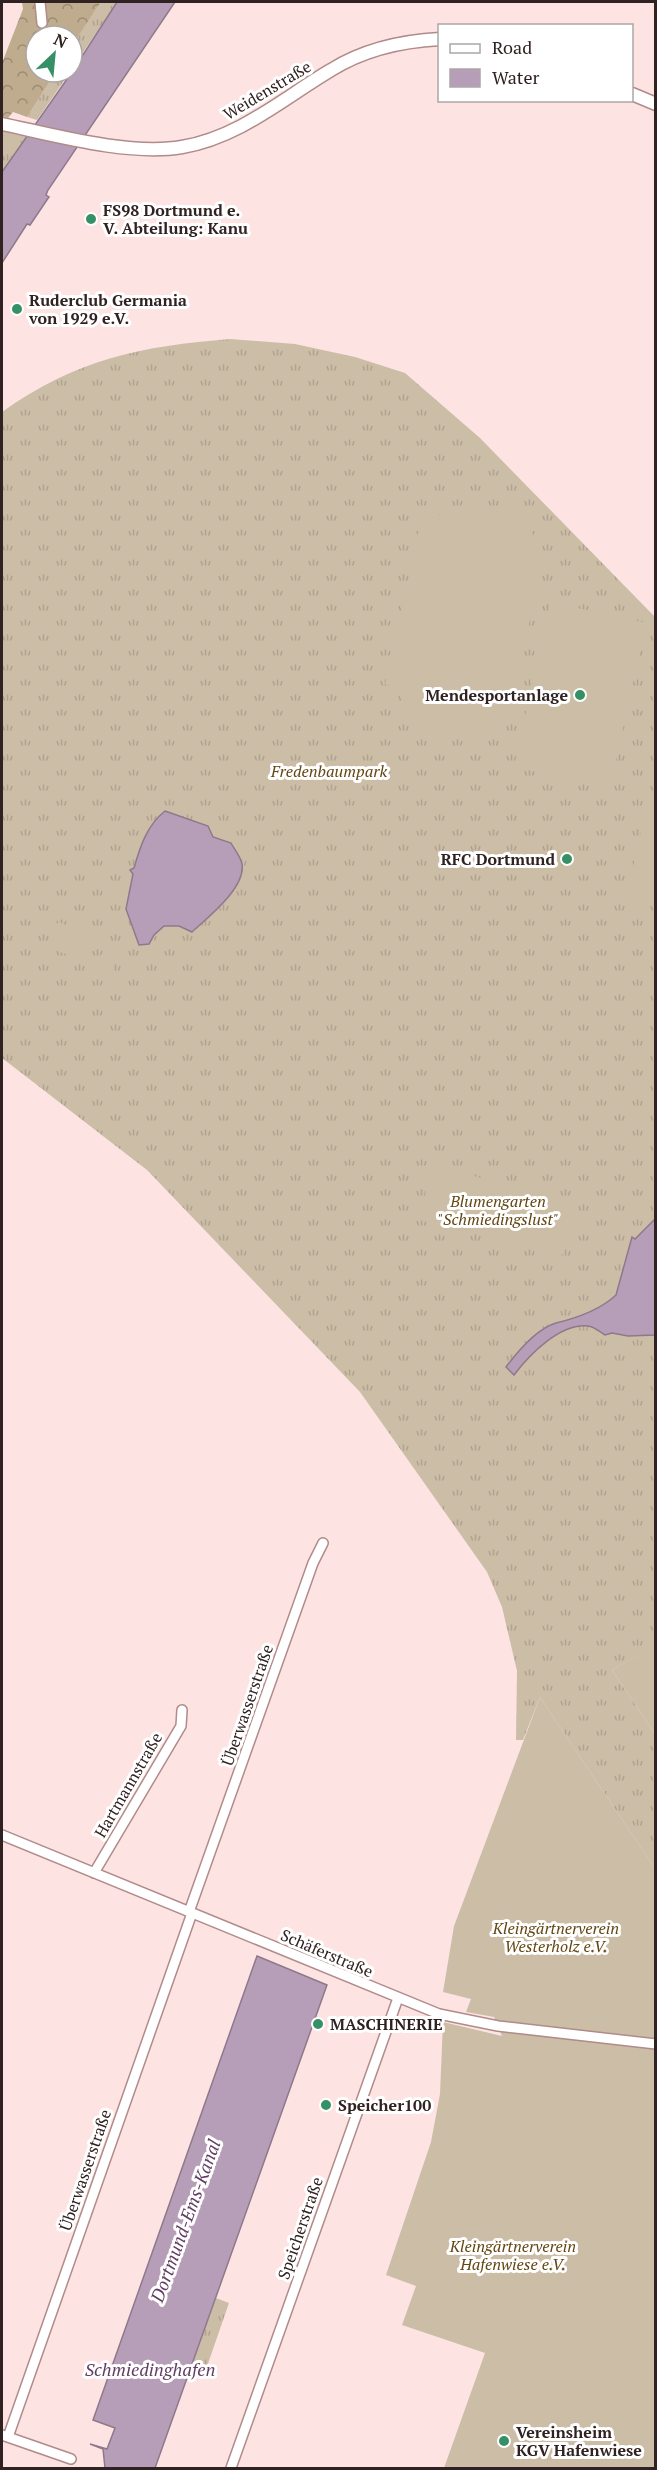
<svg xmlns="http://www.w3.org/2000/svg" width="657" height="2470" font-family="'PT Serif',serif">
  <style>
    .grass { fill: url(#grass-tufts) }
    .forest { fill: url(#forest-crowns) }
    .garden { fill: #ccbda7 }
    .water { fill: #b79eb8; stroke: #8e798b; stroke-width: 1.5 }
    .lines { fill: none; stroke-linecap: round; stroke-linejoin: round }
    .minor-casing { stroke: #b08b8a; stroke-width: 12 }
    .tertiary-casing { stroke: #b08b8a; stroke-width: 15 }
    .minor { stroke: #fff; stroke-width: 9 }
    .tertiary { stroke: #fff; stroke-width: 12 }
    .poi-dot { fill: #359066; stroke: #fff; stroke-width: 2 }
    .labels { text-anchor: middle; stroke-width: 6; stroke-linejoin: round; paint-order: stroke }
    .street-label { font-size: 16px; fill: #302221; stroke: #fff }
    .poi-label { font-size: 16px; font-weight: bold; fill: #302221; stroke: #fff; text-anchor: start }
    .park-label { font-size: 16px; font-style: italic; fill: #644613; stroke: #fff }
    .water-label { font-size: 18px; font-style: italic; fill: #613d63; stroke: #fff }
  </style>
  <defs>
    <pattern id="grass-tufts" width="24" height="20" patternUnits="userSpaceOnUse" patternTransform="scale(1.5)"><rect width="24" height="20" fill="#ccbda7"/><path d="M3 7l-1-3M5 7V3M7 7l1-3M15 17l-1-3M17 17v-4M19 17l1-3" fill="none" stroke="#b0a28f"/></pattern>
    <pattern id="forest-crowns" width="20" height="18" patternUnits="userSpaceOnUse" patternTransform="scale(1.5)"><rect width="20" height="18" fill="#bfab8e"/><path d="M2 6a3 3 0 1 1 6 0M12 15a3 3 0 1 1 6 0" fill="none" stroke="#9c8b74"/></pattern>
  </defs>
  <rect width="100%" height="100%" fill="#fde4e3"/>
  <path class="grass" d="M101 2H117L72 69V46Z
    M56 72H70L37 120 27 117Z
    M2 131 26 137 2 172Z
    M230 339 295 344 355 357 405 373 480 438 655 617 656 1645 612 1670 655 1734V1869L540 1697 523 1740H516L517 1671 502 1607 487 1572 360 1392 147 1170 2 1058V412C76 359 142 346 230 339Z
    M216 2298 229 2303 203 2378 190 2371Z"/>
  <path class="forest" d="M22 2H101L72 46V36H36V72H56L27 117 13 112 8 118 2 116V63L23 9Z"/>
  <path class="garden" d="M474 505C563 505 538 586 525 641 520 666 518 698 499 718 462 758 411 732 396 687L385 684 423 511 445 516 459 508Z
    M550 602 646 623 610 788 514 767Z
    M646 809 655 811V905L626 899Z
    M58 922 94 936 85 961 49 948Z
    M101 954 115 957 111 982 96 979Z
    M432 1166 577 1201 564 1255 419 1220Z
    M655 1645V1734L612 1670Z
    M540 1697 655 1869V2468H444L485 2353 402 2325 416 2286 386 2275 431 2142 440 2094 443 2022 502 2036 494 2017 466 2012 471 1999 443 1992 454 1926Z"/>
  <path class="water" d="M117 2H175L48 190 46 195 49 197 30 225 27 224 2 263V172L72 72Z
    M165 811 208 826 213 837 231 843C234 849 241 857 242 864 246 888 207 918 192 932L179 926H164L154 935 149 944 139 945 126 909 133 874 130 870 134 868C140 847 147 825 165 811Z
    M655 1219V1335L628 1336 612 1333 605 1335C600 1332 593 1326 588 1326 560 1323 529 1355 514 1375L506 1367C518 1351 536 1329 556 1323 577 1318 600 1310 616 1295L632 1237 635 1239Z
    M257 1956 327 1985 155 2468H105L103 2449 90 2444 107 2449 115 2428 93 2420Z"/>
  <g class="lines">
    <g class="minor-casing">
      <path id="minor" d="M40 2 42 23
        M2 1835 439 2014 498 2026 656 2044
        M94 1873 181 1726 182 1710
        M189 1912 313 1563 323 1543
        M2 2435 71 2459
        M8 2437 192 1913
        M231 2468 398 1998"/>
    </g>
    <g class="tertiary-casing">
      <path id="tertiary" d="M632 94 656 104
        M2 124C54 135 129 156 182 147 240 137 282 99 331 70 363 50 402 41 440 39"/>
    </g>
    <use href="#minor" class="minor"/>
    <use href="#tertiary" class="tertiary"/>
  </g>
  <g class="poi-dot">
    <circle cx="91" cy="219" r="6"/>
    <circle cx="17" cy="309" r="6"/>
    <circle cx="580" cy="695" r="6"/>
    <circle cx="567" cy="859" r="6"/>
    <circle cx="318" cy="2024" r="6"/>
    <circle cx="326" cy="2105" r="6"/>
    <circle cx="504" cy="2441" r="6"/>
  </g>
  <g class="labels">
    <g class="street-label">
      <text transform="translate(267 90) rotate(-31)" y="6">Weidenstraße</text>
      <text transform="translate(247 1705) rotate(-71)" y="6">Überwasserstraße</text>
      <text transform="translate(128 1785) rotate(-60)" y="6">Hartmannstraße</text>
      <text transform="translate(327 1953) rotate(23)" y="6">Schäferstraße</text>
      <text transform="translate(85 2170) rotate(-71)" y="6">Überwasserstraße</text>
      <text transform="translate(300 2228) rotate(-71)" y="6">Speicherstraße</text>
    </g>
    <g class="poi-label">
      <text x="103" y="216">FS98 Dortmund e.<tspan x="103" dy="18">V. Abteilung: Kanu</tspan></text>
      <text x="29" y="306">Ruderclub Germania<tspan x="29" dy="18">von 1929 e.V.</tspan></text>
      <text x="568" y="701" text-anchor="end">Mendesportanlage</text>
      <text x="555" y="865" text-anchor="end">RFC Dortmund</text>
      <text x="330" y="2030">MASCHINERIE</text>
      <text x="338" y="2111">Speicher100</text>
      <text x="516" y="2438">Vereinsheim<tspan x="516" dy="18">KGV Hafenwiese</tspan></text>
    </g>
    <g class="park-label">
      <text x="329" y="777">Fredenbaumpark</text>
      <text x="498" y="1207">Blumengarten<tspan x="498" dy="18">"Schmiedingslust"</tspan></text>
      <text x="556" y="1934">Kleingärtnerverein<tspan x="556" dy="18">Westerholz e.V.</tspan></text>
      <text x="513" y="2252">Kleingärtnerverein<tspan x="513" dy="18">Hafenwiese e.V.</tspan></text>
    </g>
    <g class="water-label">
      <text transform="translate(186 2221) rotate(-70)" y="6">Dortmund-Ems-Kanal</text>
      <text x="150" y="2376">Schmiedinghafen</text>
    </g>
  </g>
  <rect width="657" height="2470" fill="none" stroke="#302221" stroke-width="6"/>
  <rect x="438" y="24" width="195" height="78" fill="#ffffff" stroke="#aca7a6" stroke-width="1.5"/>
  <rect x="450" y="44" width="30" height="9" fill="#ffffff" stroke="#aca7a6" stroke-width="1.5"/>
  <text x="492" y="54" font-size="18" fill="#302221">Road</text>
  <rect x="450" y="69" width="30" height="18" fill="#b79eb8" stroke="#aca7a6" stroke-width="1.5"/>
  <text x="492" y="84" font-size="18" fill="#302221">Water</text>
  <g transform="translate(54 54) rotate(26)"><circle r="28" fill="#ffffff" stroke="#aca7a6" stroke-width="1.5"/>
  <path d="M0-4.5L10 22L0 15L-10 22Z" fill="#359066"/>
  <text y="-9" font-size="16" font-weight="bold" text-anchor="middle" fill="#302221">N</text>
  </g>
</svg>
